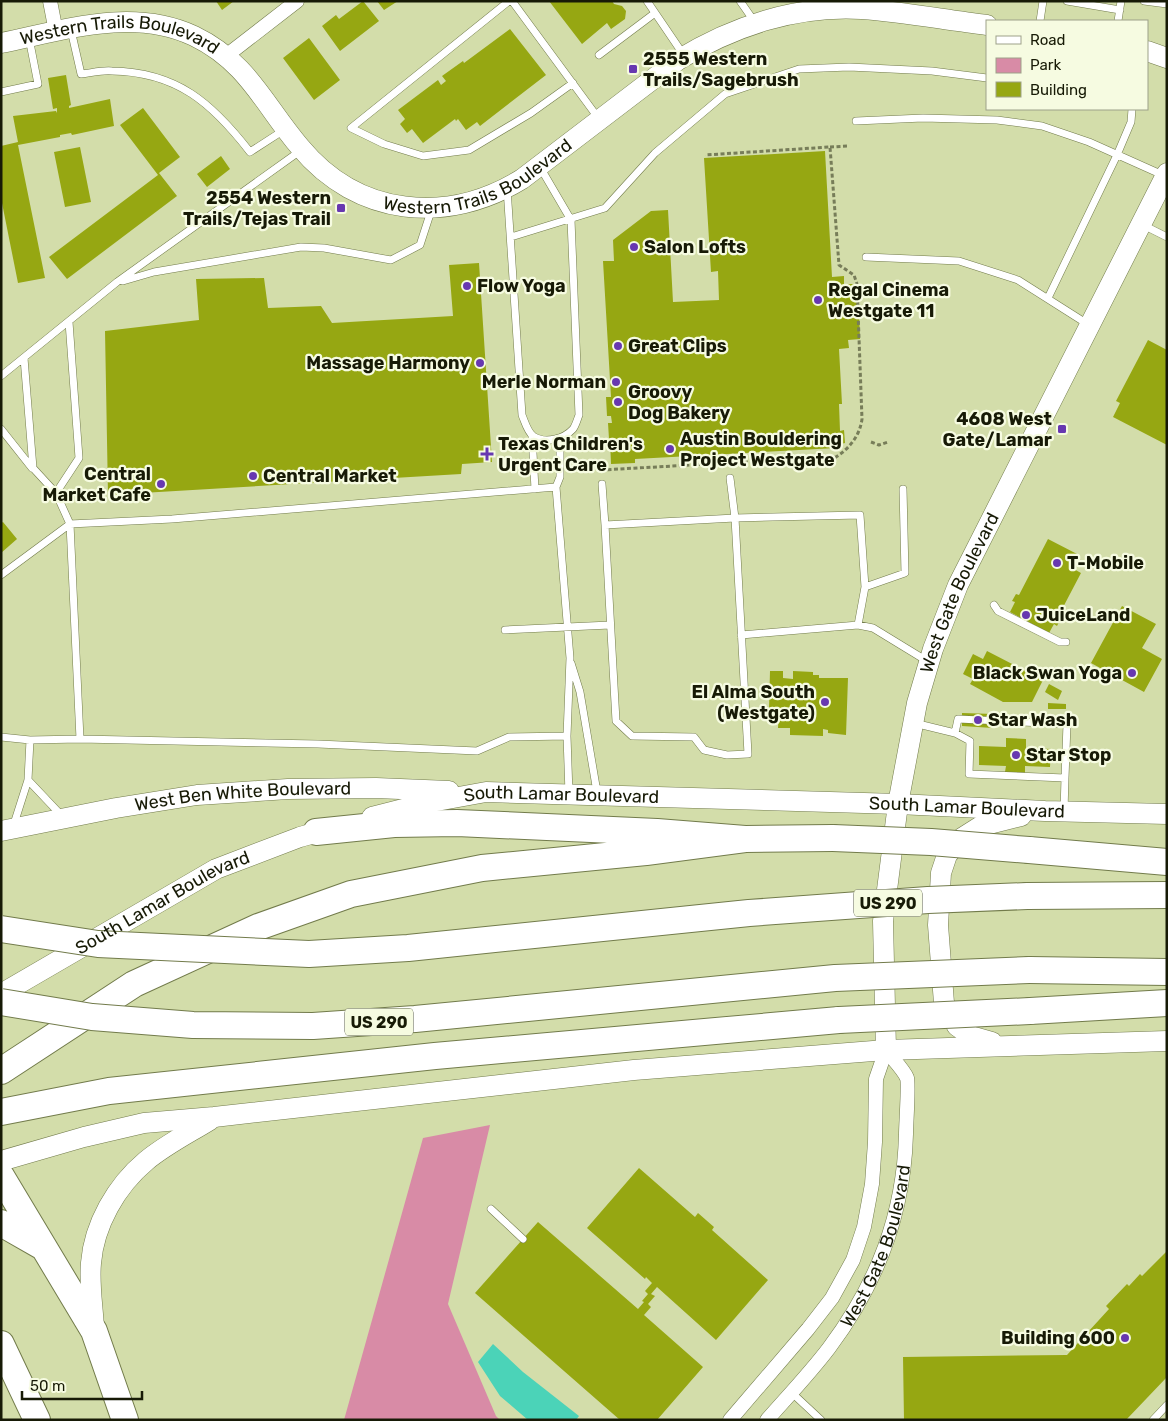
<svg xmlns="http://www.w3.org/2000/svg" width="1168" height="1421" font-family="Rubik,sans-serif">
  <style>
    .green { fill: #d88ba6 }
    .water { fill: #4bd3b8 }
    .building { fill: #96a712 }
    .lines { fill: none; stroke-linecap: round; stroke-linejoin: round }
    .lane-casing { stroke: #727b4b; stroke-width: 8 }
    .street-casing { stroke: #727b4b; stroke-width: 15 }
    .secondary-casing { stroke: #727b4b; stroke-width: 21 }
    .highway-casing { stroke: #727b4b; stroke-width: 28 }
    .path { stroke: #777d59; stroke-width: 3; stroke-dasharray: 4 2.5; stroke-linecap: butt }
    .lane { stroke: #fff; stroke-width: 7 }
    .street { stroke: #fff; stroke-width: 14 }
    .secondary { stroke: #fff; stroke-width: 20 }
    .highway { stroke: #fff; stroke-width: 26 }
    .highway-bridge-casing { stroke: #727b4b; stroke-width: 28; stroke-linecap: butt }
    .highway-bridge { stroke: #fff; stroke-width: 26 }
    .poi-dot { fill: #6738b0; stroke: #f6fbe1; stroke-width: 2 }
    .labels { text-anchor: middle; stroke-width: 4.5; stroke-linejoin: round; paint-order: stroke }
    .shield { fill: #f6fbe1; stroke: #5a5e48; stroke-width: 1 }
    .shield-label { font-size: 16px; font-weight: bold; fill: #171a06 }
    .street-label { font-size: 18px; fill: #171a06; stroke: #f6fbe1 }
    .poi-label { font-size: 18px; font-weight: bold; fill: #171a06; stroke: #f6fbe1; text-anchor: start }
  </style>
  <rect width="100%" height="100%" fill="#d3ddaa"/>
  <path class="green" d="M490 1125 448 1304 496 1416 500 1420H344L423 1138Z"/>
  <path class="water" d="M493 1344 523 1372 579 1416 576 1420H528L500 1396 478 1362Z"/>
  <path class="building" d="M216 1H234L222 10Z
    M363 1 379 21 340 51 322 26 336 15 339 19Z
    M377 1H398L384 10Z
    M549 1H612L614 4 622 6 626 11 625 19 611 29 607 23 582 44Z
    M510 29 546 75 480 126 477 122 466 130 458 119 456 121 455 119 423 143 412 129 407 133 400 124 405 119 398 110 438 80 441 85 446 81 442 76 463 61 464 63Z
    M309 38 340 80 314 100 283 58Z
    M66 75 71 105 69 106V108L110 99 114 126 72 135 71 133 60 135V137L18 145 45 278 18 283 1 198V146L18 142 13 116 56 111 57 113V108L53 109 48 78Z
    M143 108 180 157 159 173 177 196 67 279 49 257 158 175 120 125Z
    M80 147 91 202 65 207 54 152Z
    M825 151 832 277 844 276V284H858L860 339 848 340 849 348 839 349 842 404H839L840 431 844 430 845 443 841 444V447L836 448 635 459V463L611 464 610 440H613V438L609 439 608 423H612L611 416H607L606 397H611L603 261H614L613 240 651 211 668 210 673 302 719 300 718 271 711 272 704 158Z
    M221 156 230 169 207 187 197 174Z
    M479 263 492 462 462 464 461 474 108 495 105 331 199 320 196 279 264 278 268 308 321 306 332 323 453 316 449 265Z
    M1148 340 1167 350V445L1113 417 1120 403 1116 401Z
    M3 522 17 539 1 553V523Z
    M1048 539 1079 555 1072 568 1081 573 1060 613 1063 614 1057 626 1054 624 1049 633 1010 612 1015 602 1012 601 1016 594 1019 595Z
    M1122 606 1156 624 1142 648 1162 659 1144 692 1091 663Z
    M987 651 1043 680 1032 702H1003L970 684 973 679 963 674 973 654 983 659Z
    M770 671H783V678L793 679V671L813 672V675H819V678H848L846 735 828 733V730L823 729V736L790 735V728H778L779 710H769Z
    M1049 684 1062 691 1058 700 1045 692Z
    M1048 703 1066 704V709H1048Z
    M962 713 994 714 993 728 962 726Z
    M1006 738 1026 739V748L1051 749 1050 767 1025 766V773L1005 772 1006 766 979 765V746L1006 747Z
    M639 1168 695 1217 698 1213 714 1227 712 1230 768 1280 716 1340 657 1287 651 1294 655 1296 648 1304 651 1307 644 1315 703 1367 657 1420H620L475 1293 538 1222 638 1309 644 1302 642 1301 648 1294 645 1291 652 1283 646 1277 645 1279 587 1228Z
    M1167 1251V1377L1126 1420H904L903 1357 1067 1355 1109 1309 1106 1306 1127 1284 1129 1286 1140 1274 1142 1276Z"/>
  <g class="lines">
    <g class="lane-casing">
      <path id="lane" d="M509 1 351 128 384 144 423 156 469 150 531 113 573 83
        M512 1 599 119
        M647 1 683 54
        M740 1 754 21
        M1067 1 1120 10
        M1144 1 1167 4
        M1040 21 1043 1
        M1118 21 1121 1
        M71 30 81 74C91 73 102 70 112 71 177 72 212 103 250 152L284 130
        M599 55 655 13
        M1 92 38 84 29 38
        M856 121 923 118 997 120 1042 126 1089 142 1165 176
        M507 188 522 415C525 422 527 431 533 436 545 444 564 439 573 429 576 425 577 420 579 415L571 220 540 167
        M1143 225 1167 237
        M511 237 605 208 655 153 725 94 799 69 849 67 932 71 987 78
        M866 257 959 261 1018 280 1089 325
        M123 281 154 272 301 247 324 248 391 260 420 245 432 208
        M1048 298 1117 155 1131 122 1132 109
        M24 358 33 468 56 493 79 458 69 322
        M1 376 117 282 300 151
        M1 429 32 468
        M532 435 535 489
        M560 438V477L556 487 570 658 567 736 569 794
        M730 478 735 518 748 754 727 755 704 750 694 737 632 736 616 721 605 525 735 518 860 515 865 587
        M602 484 605 525
        M56 493 70 524 80 739
        M1 575 70 524 172 519 556 487
        M994 605 998 611 1060 642H1066
        M858 625 865 587 905 573 903 489
        M505 630 610 625
        M741 635 858 625 873 628 927 661
        M571 663 580 692 597 792
        M914 723 955 733 970 741 969 774 1065 778 1064 811
        M955 733 958 719 1067 724 1065 778
        M1 737 30 740 80 739 318 744 477 751 509 737 567 736
        M28 780 62 816
        M13 827 28 780 30 740
        M491 1209 523 1239
        M791 1392 821 1420
        M1153 1420 1167 1405"/>
    </g>
    <g class="street-casing">
      <g id="street">
        <path d="M50 1 56 32"/>
        <path d="M226 56 297 1"/>
        <path d="M730 1420 808 1329 832 1298 853 1260 864 1227 872 1184 875 1142 876 1079 886 1050"/>
        <path id="s1" d="M767 1420C788 1396 810 1373 829 1348 877 1284 904 1215 906 1134 906 1124 909 1084 907 1078 904 1070 891 1057 886 1050"/>
      </g>
    </g>
    <g class="secondary-casing">
      <g id="secondary">
        <path id="s2" d="M1 43C65 30 132 7 194 36 248 62 264 105 300 147 358 217 447 225 522 179L678 60C733 26 797 5 862 9 904 12 945 20 987 25"/>
        <path d="M1147 51 1167 58"/>
        <path id="s3" d="M372 817 431 802 486 792 898 804 1045 811 1167 814"/>
        <path id="s4" d="M1 831 116 808 197 795 288 789 376 788 449 791"/>
        <path id="s5" d="M1 994 216 869 300 837 329 829"/>
        <path d="M992 1042 971 1036 957 1026 944 1003 938 925 941 873 947 855 962 838 981 826 1021 816"/>
        <path id="s6" d="M886 1050 883 921 898 804 917 703 933 649 958 585 1167 173"/>
        <path d="M1 1161 84 1137 144 1123 214 1117 634 1070 886 1050 1167 1041"/>
        <path d="M94 1329C93 1307 89 1285 91 1263 94 1225 116 1186 146 1161 165 1145 189 1133 210 1120"/>
      </g>
    </g>
    <g class="highway-casing">
      <path id="highway" d="M316 832 394 824 457 823 657 832 745 839 833 838
        M1029 850 1167 862
        M1027 896 1167 895
        M1029 970 1167 972
        M1030 1011 1167 1003
        M1 1071 134 984 258 927 351 894 482 868 646 852 745 839
        M1 1112 109 1091 435 1056 839 1020
        M1 1176 94 1331 125 1420
        M1 1223 43 1247
        M1 1344 37 1420"/>
    </g>
    <path class="path" d="M830 147 849 146
      M871 442 879 445 888 442
      M601 470 836 457C850 448 860 435 862 419L857 284 854 275 839 265 830 147 705 155"/>
    <use href="#lane" class="lane"/>
    <use href="#street" class="street"/>
    <use href="#secondary" class="secondary"/>
    <use href="#highway" class="highway"/>
    <g class="highway-bridge-casing">
      <path id="highway-bridge" d="M833 838 931 842 1029 850
        M1 929 98 944 309 954 408 948 749 913 928 900 1027 896
        M1 1002 92 1017 193 1025 313 1026 415 1019 835 978 1029 970
        M839 1020 1030 1011"/>
    </g>
    <use href="#highway-bridge" class="highway-bridge"/>
  </g>
  <g class="poi-dot">
    <rect x="628" y="64" width="10" height="10" rx="2.5"/>
    <rect x="336" y="203" width="10" height="10" rx="2.5"/>
    <circle cx="634" cy="247" r="5"/>
    <circle cx="467" cy="286" r="5"/>
    <circle cx="818" cy="300" r="5"/>
    <circle cx="618" cy="346" r="5"/>
    <circle cx="480" cy="363" r="5"/>
    <circle cx="616" cy="382" r="5"/>
    <circle cx="618" cy="402" r="5"/>
    <rect x="1057" y="424" width="10" height="10" rx="2.5"/>
    <circle cx="670" cy="449" r="5"/>
    <path d="M484.5 446.5h5v5h5v5h-5v5h-5v-5h-5v-5h5z"/>
    <circle cx="253" cy="476" r="5"/>
    <circle cx="161" cy="484" r="5"/>
    <circle cx="1057" cy="563" r="5"/>
    <circle cx="1026" cy="615" r="5"/>
    <circle cx="1132" cy="673" r="5"/>
    <circle cx="825" cy="702" r="5"/>
    <circle cx="978" cy="720" r="5"/>
    <circle cx="1016" cy="755" r="5"/>
    <circle cx="1125" cy="1338" r="5"/>
  </g>
  <g class="labels">
    <g class="shield">
      <rect x="854" y="889.5" width="68" height="27" rx="4"/>
      <rect x="345" y="1008.5" width="68" height="27" rx="4"/>
    </g>
    <g class="shield-label">
      <text x="888" y="909">US 290</text>
      <text x="379" y="1028">US 290</text>
    </g>
    <g class="street-label">
      <text dy="6" stroke="none"><textPath href="#s2" startOffset="122">Western Trails Boulevard</textPath></text>
      <text dy="6" stroke="none"><textPath href="#s2" startOffset="556">Western Trails Boulevard</textPath></text>
      <text dy="6" stroke="none"><textPath href="#s6" startOffset="468">West Gate Boulevard</textPath></text>
      <text dy="6" stroke="none"><textPath href="#s4" startOffset="245">West Ben White Boulevard</textPath></text>
      <text dy="6" stroke="none"><textPath href="#s3" startOffset="192">South Lamar Boulevard</textPath></text>
      <text dy="6" stroke="none"><textPath href="#s3" startOffset="598">South Lamar Boulevard</textPath></text>
      <text dy="6" stroke="none"><textPath href="#s5" startOffset="186">South Lamar Boulevard</textPath></text>
      <text dy="6" stroke="none"><textPath href="#s1" startOffset="209">West Gate Boulevard</textPath></text>
    </g>
    <g class="poi-label">
      <text x="643" y="65">2555 Western<tspan x="643" dy="21">Trails/Sagebrush</tspan></text>
      <text x="331" y="204" text-anchor="end">2554 Western<tspan x="331" dy="21">Trails/Tejas Trail</tspan></text>
      <text x="644" y="253">Salon Lofts</text>
      <text x="477" y="292">Flow Yoga</text>
      <text x="828" y="296">Regal Cinema<tspan x="828" dy="21">Westgate 11</tspan></text>
      <text x="628" y="352">Great Clips</text>
      <text x="470" y="369" text-anchor="end">Massage Harmony</text>
      <text x="606" y="388" text-anchor="end">Merle Norman</text>
      <text x="628" y="398">Groovy<tspan x="628" dy="21">Dog Bakery</tspan></text>
      <text x="1052" y="425" text-anchor="end">4608 West<tspan x="1052" dy="21">Gate/Lamar</tspan></text>
      <text x="680" y="445">Austin Bouldering<tspan x="680" dy="21">Project Westgate</tspan></text>
      <text x="498" y="450">Texas Children's<tspan x="498" dy="21">Urgent Care</tspan></text>
      <text x="151" y="480" text-anchor="end">Central<tspan x="151" dy="21">Market Cafe</tspan></text>
      <text x="263" y="482">Central Market</text>
      <text x="1067" y="569">T-Mobile</text>
      <text x="1036" y="621">JuiceLand</text>
      <text x="1122" y="679" text-anchor="end">Black Swan Yoga</text>
      <text x="815" y="698" text-anchor="end">El Alma South<tspan x="815" dy="21">(Westgate)</tspan></text>
      <text x="988" y="726">Star Wash</text>
      <text x="1026" y="761">Star Stop</text>
      <text x="1115" y="1344" text-anchor="end">Building 600</text>
    </g>
  </g>
  <rect width="1168" height="1421" fill="none" stroke="#171a06" stroke-width="5"/>
  <rect x="986" y="20" width="162" height="90" fill="#f6fbe1" stroke="#9da189"/>
  <rect x="996" y="36" width="25" height="8" fill="#ffffff" stroke="#9da189"/>
  <text x="1030" y="45" font-size="15" fill="#171a06">Road</text>
  <rect x="996" y="58" width="25" height="15" fill="#d88ba6" stroke="#9da189"/>
  <text x="1030" y="70" font-size="15" fill="#171a06">Park</text>
  <rect x="996" y="82" width="25" height="15" fill="#96a712" stroke="#9da189"/>
  <text x="1030" y="95" font-size="15" fill="#171a06">Building</text>
  <path d="M22 1391v8h120v-8" fill="none" stroke="#171a06" stroke-width="2.5"/>
  <text x="30" y="1391" font-size="15" fill="#171a06" stroke="#f6fbe1" stroke-width="4" paint-order="stroke">50 m</text>
</svg>
